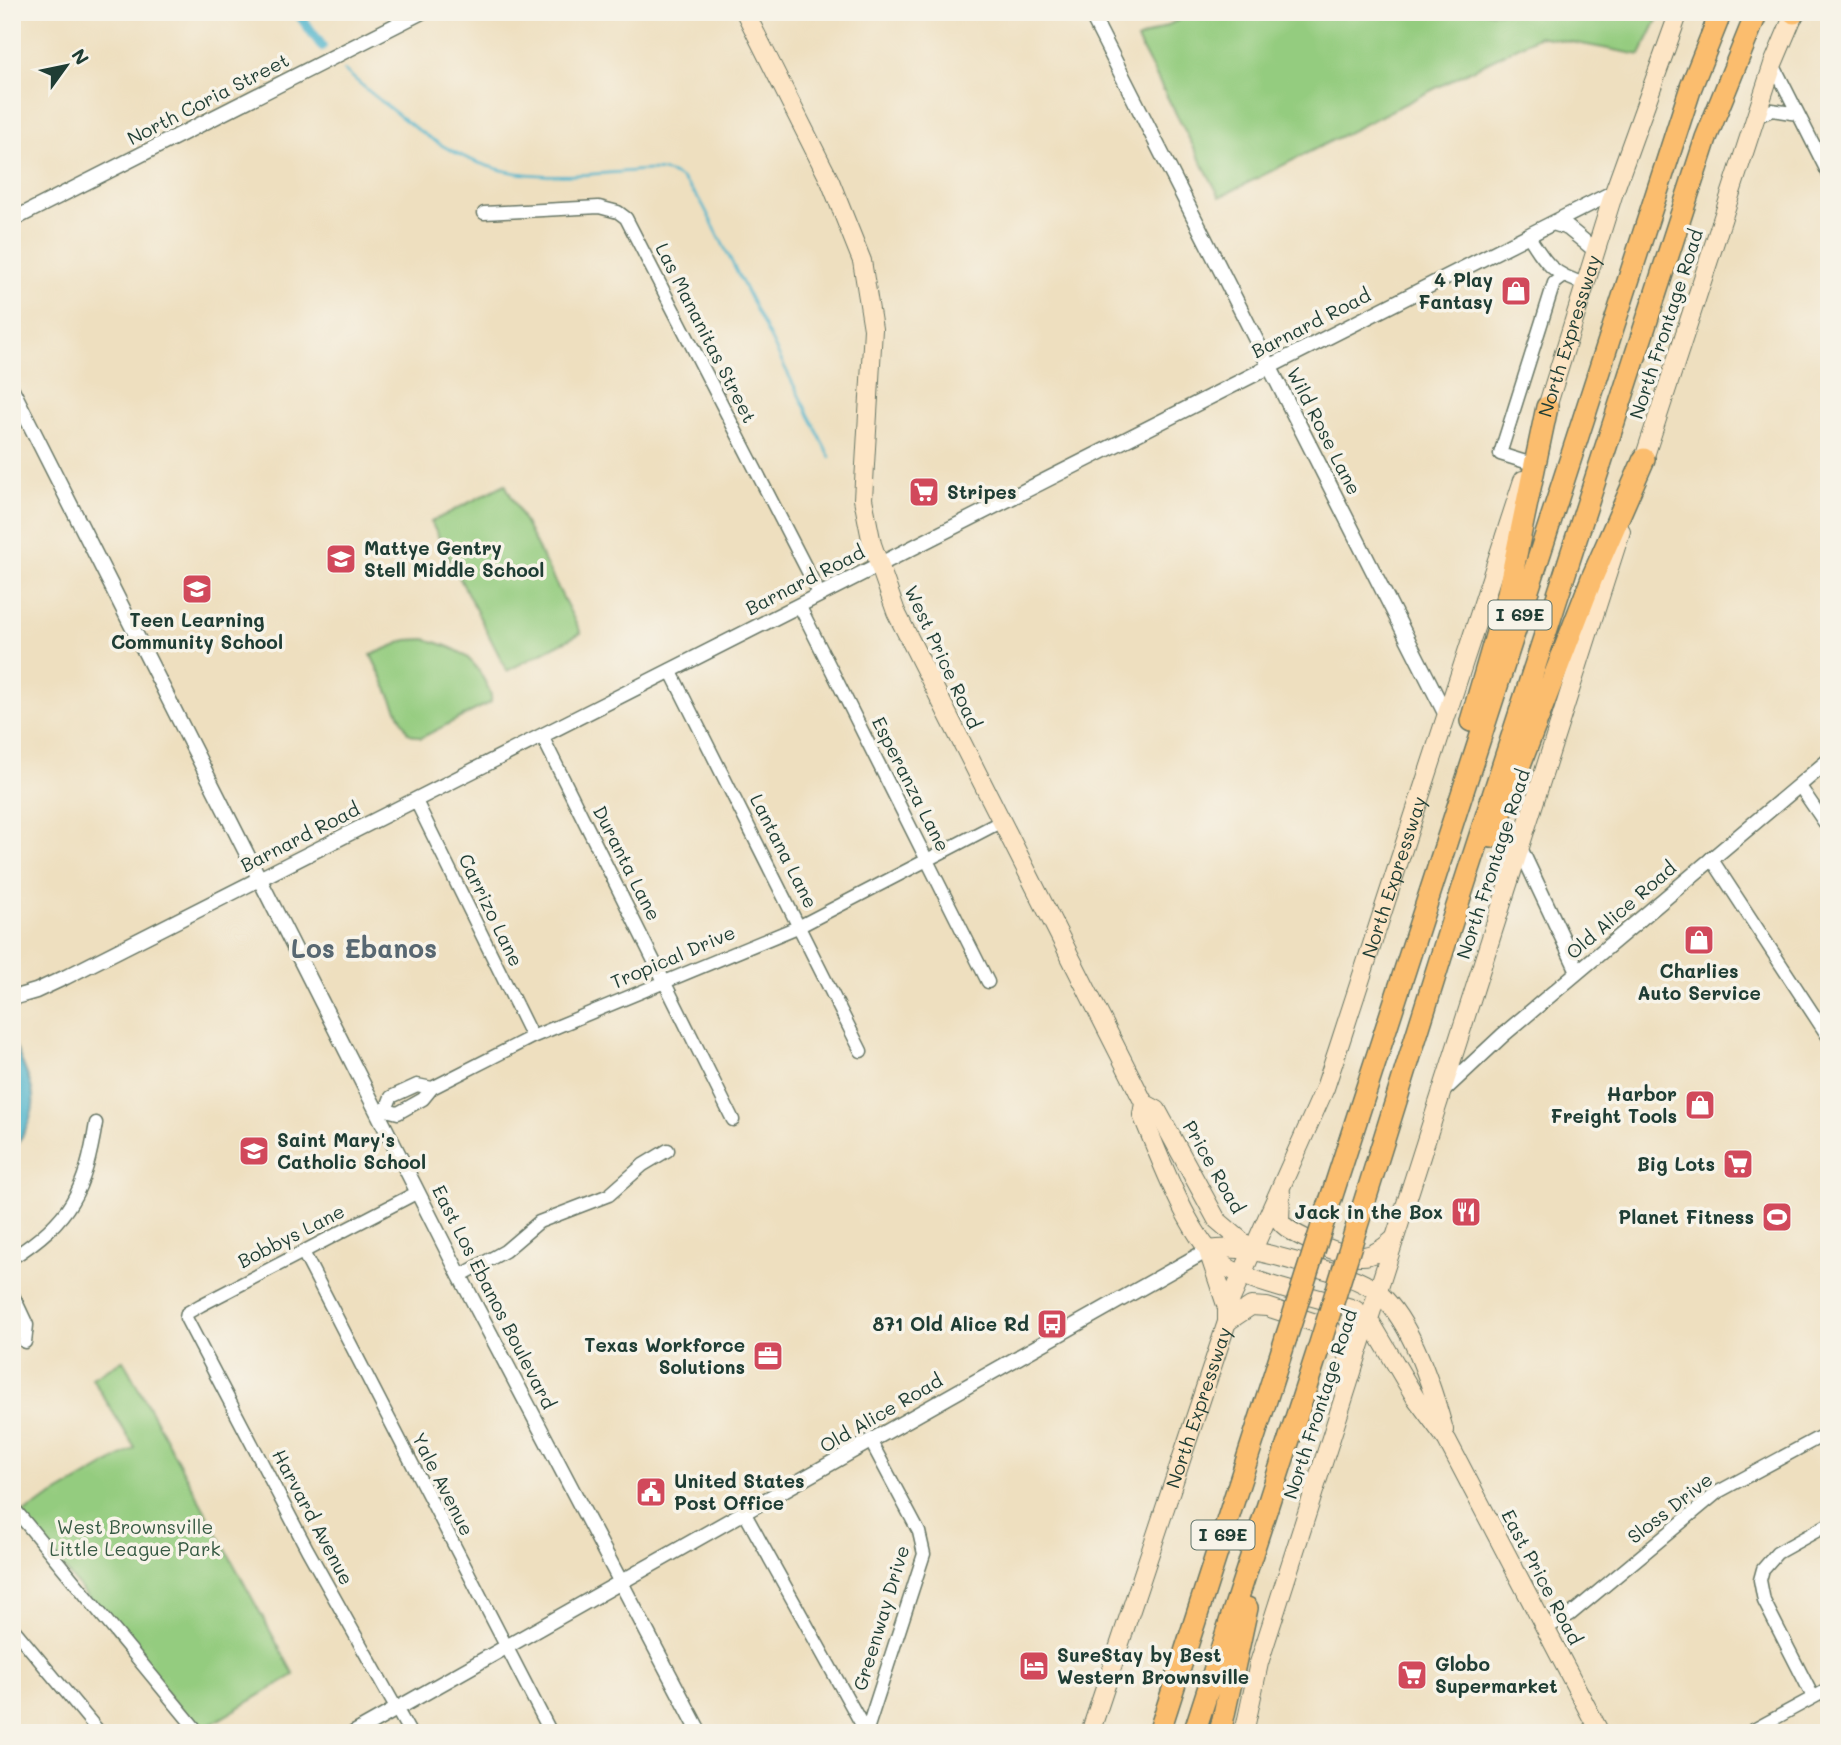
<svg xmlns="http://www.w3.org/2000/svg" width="1841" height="1745" font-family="Mali,sans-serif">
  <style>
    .green { fill: #94cc7f; stroke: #5a845a; stroke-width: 2 }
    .water { fill: #4db4cc; stroke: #367880; stroke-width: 2 }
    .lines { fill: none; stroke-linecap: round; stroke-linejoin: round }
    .stream { stroke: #4db4cc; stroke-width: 2.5 }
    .canal { stroke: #4db4cc; stroke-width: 10 }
    .minor-casing { stroke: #677665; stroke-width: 15 }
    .tertiary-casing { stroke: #677665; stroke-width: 17 }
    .secondary-casing { stroke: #677665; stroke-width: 20 }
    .motorway-casing { stroke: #677665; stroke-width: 24 }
    .minor { stroke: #fff; stroke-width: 12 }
    .tertiary { stroke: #fff; stroke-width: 14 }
    .secondary { stroke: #fde5c5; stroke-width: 18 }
    .motorway { stroke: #fbbd6e; stroke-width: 21 }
    .motorway-bridge-casing { stroke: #677665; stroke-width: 24; stroke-linecap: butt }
    .motorway-bridge { stroke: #fbbd6e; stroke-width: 21 }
    .labels { text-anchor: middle; stroke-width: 7; stroke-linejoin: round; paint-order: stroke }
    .shield { fill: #f7f3e8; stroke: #60746a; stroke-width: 2 }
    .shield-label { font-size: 18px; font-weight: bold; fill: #1f3d34 }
    .street-label { font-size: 19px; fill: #1f3d34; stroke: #f7f3e8 }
    .poi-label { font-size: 19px; font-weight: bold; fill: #1f3d34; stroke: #f7f3e8; text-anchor: end }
    .park-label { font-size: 19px; fill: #365a43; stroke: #f7f3e8 }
    .district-label { font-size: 26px; font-weight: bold; fill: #586872; stroke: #f7f3e8 }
  </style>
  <rect width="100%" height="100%" fill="#f7f3e8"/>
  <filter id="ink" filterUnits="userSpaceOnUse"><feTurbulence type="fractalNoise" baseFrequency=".0143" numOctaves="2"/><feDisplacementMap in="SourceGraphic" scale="14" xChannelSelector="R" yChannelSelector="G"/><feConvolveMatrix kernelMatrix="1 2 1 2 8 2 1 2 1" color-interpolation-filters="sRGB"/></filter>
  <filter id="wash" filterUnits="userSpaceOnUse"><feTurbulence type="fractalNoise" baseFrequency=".00686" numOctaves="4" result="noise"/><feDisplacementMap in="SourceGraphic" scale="28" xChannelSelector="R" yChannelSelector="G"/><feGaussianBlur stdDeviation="1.57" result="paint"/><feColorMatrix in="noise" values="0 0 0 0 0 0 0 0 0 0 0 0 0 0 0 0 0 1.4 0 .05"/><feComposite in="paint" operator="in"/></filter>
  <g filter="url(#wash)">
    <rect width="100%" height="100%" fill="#eedfbf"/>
    <path class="green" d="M1195 12H1661L1640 55 1539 36 1220 197 1137 40Z
      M505 484 581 633 507 671 431 522Z
      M425 639C453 647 471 653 484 680 488 688 492 693 491 702L421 738 408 733 371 655 407 640Z
      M123 1360 294 1675 198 1732 20 1515 135 1448 92 1378Z"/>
    <path class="water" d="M12 1038C33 1092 47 1100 12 1153Z"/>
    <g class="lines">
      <path class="stream" d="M344 70C395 113 448 163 517 173 561 179 608 172 652 170 681 171 686 183 703 205L830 457"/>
      <path class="canal" d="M297 12 322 46"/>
    </g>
  </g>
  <g filter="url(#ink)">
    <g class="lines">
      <g class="minor-casing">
        <path id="minor" d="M1773 64 1829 175
          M1756 117 1772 110 1798 114
          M484 213 599 207 618 212 626 218 820 595
          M1528 235C1546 264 1553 275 1586 284
          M1529 463 1500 454 1554 283 1562 277
          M799 605 988 982
          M670 670 861 1051
          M542 736 733 1120
          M1799 785 1829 829
          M416 801 532 1037
          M1711 858 1829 1038
          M386 1110 391 1097 417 1085 432 1088
          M379 1114 386 1110 398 1113 423 1099 432 1088 532 1037 800 926 1000 822
          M303 1252 551 1733
          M12 1258C71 1220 85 1191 96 1123
          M460 1276 505 1251 539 1222 609 1195 643 1165 668 1150
          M12 1293 27 1325 25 1342
          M12 1506 199 1733
          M744 1512 866 1732
          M12 1627 100 1733
          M1545 1629 1571 1614 1718 1492 1829 1432
          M1813 1697 1764 1601 1760 1580 1763 1569 1777 1553 1829 1524
          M410 1733 307 1549 186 1318 187 1313 201 1305 418 1192
          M866 1733 924 1554 919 1532 871 1442
          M1748 1733 1829 1689"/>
      </g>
      <g class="tertiary-casing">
        <path id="tertiary" d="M1090 12 1447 717
          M12 220 422 12
          M1553 223 1568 228 1596 251
          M12 389 460 1276 700 1733
          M1520 848 1578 971
          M12 998 36 991 66 977 1614 192
          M1442 1092 1503 1035 1829 760
          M354 1733 1208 1250"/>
      </g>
      <g class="secondary-casing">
        <g id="secondary">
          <path d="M745 12 830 181 862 261 873 329 863 499 872 544 896 612 1144 1103 1142 1115C1160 1156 1192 1251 1232 1270 1269 1288 1315 1296 1354 1309L1369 1319 1415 1397 1447 1440 1600 1733"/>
          <path id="s1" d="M1543 420 1614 192 1679 12"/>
          <path d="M1640 471 1773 64 1795 12"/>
          <path d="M1144 1103 1157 1110 1217 1220 1251 1249"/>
          <path d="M1281 1193 1280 1221C1289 1235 1343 1256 1360 1256 1373 1257 1385 1247 1394 1239"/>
          <path d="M1208 1250C1240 1245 1266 1253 1297 1262 1323 1270 1355 1275 1377 1292 1411 1318 1433 1390 1444 1430"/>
          <path d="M1209 1254 1227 1308"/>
          <path d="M1227 1322 1251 1306 1267 1307 1331 1328 1347 1353 1348 1375"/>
          <path id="s2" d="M1090 1733 1227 1322V1308L1325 1088 1338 1049 1523 480"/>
          <path d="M1244 1733 1259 1663 1621 531"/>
        </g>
      </g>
      <g class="motorway-casing">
        <path id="motorway" d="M1794 13 1795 12
          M1471 721 1507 598 1547 407
          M1492 837 1592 578 1644 459
          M1324 1220 1691 87 1721 12
          M1355 1232 1450 928 1706 138 1757 12
          M1159 1733 1286 1338
          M1194 1733 1318 1350
          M1220 1733 1247 1608"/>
      </g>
      <use href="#minor" class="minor"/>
      <use href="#tertiary" class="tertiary"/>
      <use href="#secondary" class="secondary"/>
      <use href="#motorway" class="motorway"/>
      <g class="motorway-bridge-casing">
        <path id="motorway-bridge" d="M1286 1338 1324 1220
          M1318 1350 1355 1232"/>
      </g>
      <use href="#motorway-bridge" class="motorway-bridge"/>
    </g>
  </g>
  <defs>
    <g id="shop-square" transform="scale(1.575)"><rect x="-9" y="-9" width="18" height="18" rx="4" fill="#d1495b" stroke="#f7f3e8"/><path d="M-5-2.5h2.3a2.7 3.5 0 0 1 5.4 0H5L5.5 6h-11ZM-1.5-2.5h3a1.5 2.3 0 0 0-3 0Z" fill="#fff"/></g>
    <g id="supermarket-square" transform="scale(1.575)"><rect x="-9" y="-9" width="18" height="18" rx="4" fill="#d1495b" stroke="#f7f3e8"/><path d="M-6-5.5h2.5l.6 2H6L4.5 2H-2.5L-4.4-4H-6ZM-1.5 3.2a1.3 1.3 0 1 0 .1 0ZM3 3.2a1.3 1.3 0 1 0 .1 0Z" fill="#fff"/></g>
    <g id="school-square" transform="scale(1.575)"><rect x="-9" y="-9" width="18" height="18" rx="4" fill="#d1495b" stroke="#f7f3e8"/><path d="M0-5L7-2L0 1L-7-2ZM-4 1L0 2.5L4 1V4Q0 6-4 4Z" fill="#fff"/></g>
    <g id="restaurant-square" transform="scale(1.575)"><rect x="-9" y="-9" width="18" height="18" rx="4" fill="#d1495b" stroke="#f7f3e8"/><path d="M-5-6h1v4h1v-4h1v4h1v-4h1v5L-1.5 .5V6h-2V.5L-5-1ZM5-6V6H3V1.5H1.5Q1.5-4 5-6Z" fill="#fff"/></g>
    <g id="stadium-square" transform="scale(1.575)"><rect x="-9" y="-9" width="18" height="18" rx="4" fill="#d1495b" stroke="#f7f3e8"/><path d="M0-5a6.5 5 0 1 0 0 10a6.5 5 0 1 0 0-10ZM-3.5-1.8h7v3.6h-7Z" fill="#fff"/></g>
    <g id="bus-square" transform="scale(1.575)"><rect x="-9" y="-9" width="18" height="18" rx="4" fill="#d1495b" stroke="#f7f3e8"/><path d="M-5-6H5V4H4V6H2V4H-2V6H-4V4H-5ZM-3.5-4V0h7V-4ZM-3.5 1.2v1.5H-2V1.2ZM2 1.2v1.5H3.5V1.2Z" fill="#fff"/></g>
    <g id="office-square" transform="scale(1.575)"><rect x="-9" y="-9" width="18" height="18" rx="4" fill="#d1495b" stroke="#f7f3e8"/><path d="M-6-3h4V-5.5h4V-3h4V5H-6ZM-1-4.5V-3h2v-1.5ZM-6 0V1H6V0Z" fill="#fff"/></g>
    <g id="civic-square" transform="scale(1.575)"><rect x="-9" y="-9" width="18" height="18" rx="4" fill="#d1495b" stroke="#f7f3e8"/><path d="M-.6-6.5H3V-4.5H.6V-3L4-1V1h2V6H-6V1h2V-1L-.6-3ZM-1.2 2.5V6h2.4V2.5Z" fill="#fff"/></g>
    <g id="hotel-square" transform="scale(1.575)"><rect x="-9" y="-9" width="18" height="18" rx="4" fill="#d1495b" stroke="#f7f3e8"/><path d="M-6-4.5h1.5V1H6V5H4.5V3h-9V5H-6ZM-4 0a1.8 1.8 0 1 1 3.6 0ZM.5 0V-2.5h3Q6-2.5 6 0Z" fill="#fff"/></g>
  </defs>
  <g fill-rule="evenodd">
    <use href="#shop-square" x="1516" y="291"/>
    <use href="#supermarket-square" x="924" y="492"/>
    <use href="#school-square" x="341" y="559"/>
    <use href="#school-square" x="197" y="589"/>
    <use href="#shop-square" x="1699" y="940"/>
    <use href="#shop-square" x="1700" y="1105"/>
    <use href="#school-square" x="254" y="1151"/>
    <use href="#supermarket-square" x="1738" y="1164"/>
    <use href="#restaurant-square" x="1466" y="1212"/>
    <use href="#stadium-square" x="1777" y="1217"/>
    <use href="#bus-square" x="1052" y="1324"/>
    <use href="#office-square" x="768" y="1356"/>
    <use href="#civic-square" x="651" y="1492"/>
    <use href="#hotel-square" x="1034" y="1666"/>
    <use href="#supermarket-square" x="1412" y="1675"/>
  </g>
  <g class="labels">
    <g class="shield">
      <rect x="1488.5" y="600.5" width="63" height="29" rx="5"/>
      <rect x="1191.5" y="1520.5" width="63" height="29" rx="5"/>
    </g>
    <g class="shield-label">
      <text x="1520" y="621">I 69E</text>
      <text x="1223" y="1541">I 69E</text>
    </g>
    <g class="street-label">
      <text transform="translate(208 99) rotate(-27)" y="7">North Coria Street</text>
      <text transform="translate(1311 323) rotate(-27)" y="7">Barnard Road</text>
      <text transform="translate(1666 324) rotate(-72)" y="7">North Frontage Road</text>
      <text transform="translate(706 333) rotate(63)" y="7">Las Mananitas Street</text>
      <text dy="7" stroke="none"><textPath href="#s1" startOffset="88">North Expressway</textPath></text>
      <text transform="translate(1324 431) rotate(63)" y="7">Wild Rose Lane</text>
      <text transform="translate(805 580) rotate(-27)" y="7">Barnard Road</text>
      <text transform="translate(943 657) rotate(65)" y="7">West Price Road</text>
      <text transform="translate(911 784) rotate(63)" y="7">Esperanza Lane</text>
      <text transform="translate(300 837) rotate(-27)" y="7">Barnard Road</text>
      <text transform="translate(784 851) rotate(63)" y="7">Lantana Lane</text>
      <text transform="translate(627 863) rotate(63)" y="7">Duranta Lane</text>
      <text transform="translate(1493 864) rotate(-72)" y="7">North Frontage Road</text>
      <text dy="7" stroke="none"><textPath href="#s2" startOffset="910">North Expressway</textPath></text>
      <text transform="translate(491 910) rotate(64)" y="7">Carrizo Lane</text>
      <text transform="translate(1621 910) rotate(-41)" y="7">Old Alice Road</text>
      <text transform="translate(673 957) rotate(-23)" y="7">Tropical Drive</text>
      <text transform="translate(1214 1167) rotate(60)" y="7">Price Road</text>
      <text transform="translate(291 1236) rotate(-27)" y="7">Bobbys Lane</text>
      <text transform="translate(494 1297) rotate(63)" y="7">East Los Ebanos Boulevard</text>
      <text transform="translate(1320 1404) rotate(-72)" y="7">North Frontage Road</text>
      <text dy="7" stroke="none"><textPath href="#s2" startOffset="343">North Expressway</textPath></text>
      <text transform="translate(881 1413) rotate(-30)" y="7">Old Alice Road</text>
      <text transform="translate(443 1484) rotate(63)" y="7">Yale Avenue</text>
      <text transform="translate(1670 1508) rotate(-38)" y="7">Sloss Drive</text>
      <text transform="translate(313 1517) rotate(62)" y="7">Harvard Avenue</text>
      <text transform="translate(1542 1577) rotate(62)" y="7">East Price Road</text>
      <text transform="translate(881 1618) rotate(-73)" y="7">Greenway Drive</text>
    </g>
    <g class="poi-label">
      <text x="1493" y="287">4 Play<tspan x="1493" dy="22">Fantasy</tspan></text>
      <text x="947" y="499" text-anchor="start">Stripes</text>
      <text x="364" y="555" text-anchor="start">Mattye Gentry<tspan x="364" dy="22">Stell Middle School</tspan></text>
      <text x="197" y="627" text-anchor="middle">Teen Learning<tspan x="197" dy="22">Community School</tspan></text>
      <text x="1699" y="978" text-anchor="middle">Charlies<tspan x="1699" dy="22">Auto Service</tspan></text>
      <text x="1677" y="1101">Harbor<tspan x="1677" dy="22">Freight Tools</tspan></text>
      <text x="277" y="1147" text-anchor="start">Saint Mary's<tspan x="277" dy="22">Catholic School</tspan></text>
      <text x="1715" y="1171">Big Lots</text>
      <text x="1443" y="1219">Jack in the Box</text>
      <text x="1754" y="1224">Planet Fitness</text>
      <text x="1029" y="1331">871 Old Alice Rd</text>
      <text x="745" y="1352">Texas Workforce<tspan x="745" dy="22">Solutions</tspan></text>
      <text x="674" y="1488" text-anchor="start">United States<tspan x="674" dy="22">Post Office</tspan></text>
      <text x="1057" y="1662" text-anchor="start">SureStay by Best<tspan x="1057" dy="22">Western Brownsville</tspan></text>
      <text x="1435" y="1671" text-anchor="start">Globo<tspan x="1435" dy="22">Supermarket</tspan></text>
    </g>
    <g class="park-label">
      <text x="135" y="1534">West Brownsville<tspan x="135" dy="22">Little League Park</tspan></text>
    </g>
    <g class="district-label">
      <text x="364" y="958">Los Ebanos</text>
    </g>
  </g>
  <rect width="1841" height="1745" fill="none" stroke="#f7f3e8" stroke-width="42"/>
  <g transform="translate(66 66) rotate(57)" stroke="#f7f3e8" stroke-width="5" paint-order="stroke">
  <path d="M0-5L12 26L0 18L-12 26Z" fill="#1f3d34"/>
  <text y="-10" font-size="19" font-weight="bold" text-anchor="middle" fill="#1f3d34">N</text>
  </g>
</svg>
